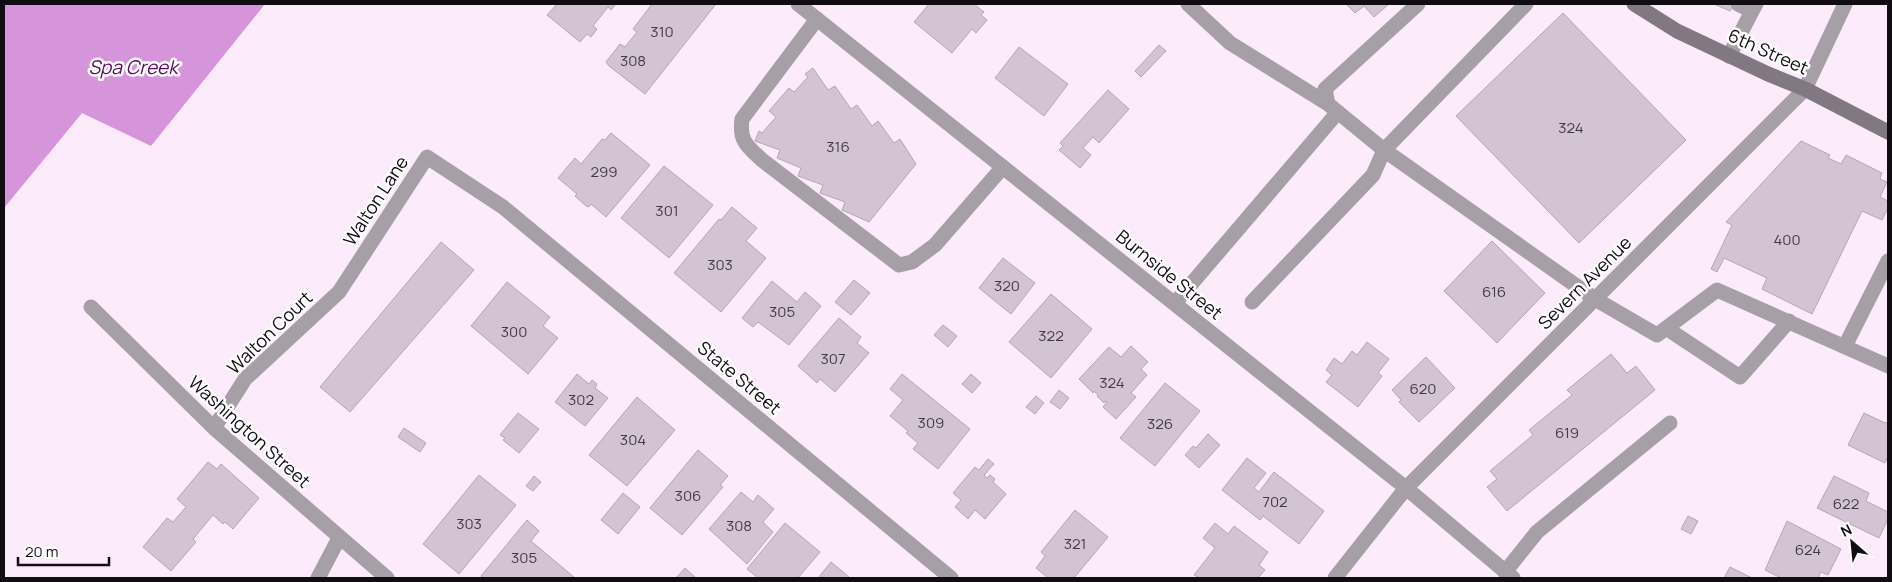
<svg xmlns="http://www.w3.org/2000/svg" width="1892" height="582" font-family="Manrope,sans-serif">
  <style>
    .water { fill: #d695da }
    .building { fill: #d3c4d4; stroke: #b4a6b5 }
    .lines { fill: none; stroke-linecap: round; stroke-linejoin: round }
    .service { stroke: #a69fa6; stroke-width: 15 }
    .minor { stroke: #a69fa6; stroke-width: 15 }
    .secondary { stroke: #827882; stroke-width: 15 }
    .labels { text-anchor: middle; stroke-width: 5; stroke-linejoin: round; paint-order: stroke }
    .number-label { font-size: 15px; fill: #423a42 }
    .street-label { font-size: 18px; fill: #110c12; stroke: #fefefe }
    .water-label { font-size: 19px; font-style: italic; fill: #5c0a62; stroke: #fefefe }
  </style>
  <rect width="100%" height="100%" fill="#fbebfb"/>
  <path class="water" d="M4 4H265L151 146 82 113 4 208Z"/>
  <path class="building" d="M557 4H616L611 10 608 7 593 26 597 29 591 37 587 34 580 42 547 15Z
    M652 4H716L645 94 609 66 606 62 620 44 625 47 637 32 633 29Z
    M929 4H974L984 12 981 15 987 20 976 33 972 29 952 53 914 22Z
    M1346 4H1389L1374 17 1364 6 1355 13Z
    M1714 4H1734L1730 11Z
    M1563 13 1686 140 1579 243 1456 116Z
    M1159 45 1166 51 1141 77 1135 71Z
    M1019 47 1068 84 1044 116 995 78Z
    M813 68 828 90 835 86 851 109 857 105 872 126 878 121 894 143 900 139 916 164 869 222 842 210 845 202 820 193 823 185 798 176 801 168 777 158 780 150 755 141 759 131 762 133 776 117 769 111 789 88 794 92 808 77 805 74Z
    M1108 90 1129 109 1099 143 1093 137 1083 148 1091 155 1080 168 1059 150 1063 146 1060 143Z
    M611 133 650 165 606 217 591 204 589 207 586 206 575 196 577 194 558 178 575 158 581 164 602 139 605 140Z
    M1801 141 1830 155 1828 158 1841 164 1846 155 1882 173 1880 179 1887 182 1880 197 1888 201V208L1882 220 1862 211 1812 314 1762 289 1767 278 1724 258 1717 272 1711 269 1732 225 1726 222Z
    M664 166 713 205 669 258 621 218Z
    M732 207 757 228 746 241 766 258 721 312 674 273 719 219 721 220Z
    M1492 241 1545 293 1497 343 1444 291Z
    M441 242 474 270 350 412 320 387Z
    M1003 258 1035 283 1011 314 979 288Z
    M854 280 870 293 851 315 835 302Z
    M772 281 797 302 805 292 821 306 789 345 758 322 753 327 742 318Z
    M507 282 550 317 543 326 558 338 528 374 471 326Z
    M1051 294 1092 329 1051 378 1009 342Z
    M839 318 861 337 857 343 869 353 835 392 820 379 817 383 798 366Z
    M943 325 957 336 948 347 934 335Z
    M1367 342 1389 359 1378 373 1382 376 1358 407 1326 382 1332 375 1326 370 1334 358 1342 364 1352 351 1357 355Z
    M1131 346 1148 362 1141 369 1147 375 1131 393 1136 397 1116 419 1103 407 1107 402 1105 401 1104 403 1097 396 1098 395 1094 391 1093 393 1079 379 1109 347 1121 357Z
    M1611 354 1627 373 1636 366 1655 390 1507 511 1487 487 1497 479 1490 471 1533 435 1529 430 1572 395 1567 390Z
    M1426 357 1455 388 1419 422 1399 402 1401 400 1392 390Z
    M577 374 589 384 592 380 597 384 595 388 608 398 585 426 555 402Z
    M902 374 970 429 938 469 913 449 918 443 906 433 908 431 890 416 903 400 890 389Z
    M971 374 981 383 972 393 962 384Z
    M1165 383 1200 411 1155 466 1120 438Z
    M1059 390 1069 398 1060 409 1050 402Z
    M1036 396 1044 403 1035 414 1026 407Z
    M637 397 675 430 627 486 589 455Z
    M518 413 539 429 519 453 503 440 505 438 500 435Z
    M1864 413 1885 423 1888 422V456L1885 463 1848 445Z
    M404 428 426 443 420 452 398 437Z
    M1208 434 1220 445 1199 468 1185 455 1193 446 1196 448Z
    M698 450 728 476 720 485 723 487 682 535 650 508Z
    M1247 458 1266 473 1254 488 1259 492 1274 472 1324 511 1299 544 1263 516 1260 520 1222 490Z
    M988 459 994 464 984 475 987 478 990 475 995 479 993 482 1006 494 985 519 975 510 968 519 955 507 961 500 953 493 975 467 979 470Z
    M208 462 217 469 221 464 259 498 233 529 225 522 223 524 213 515 193 539 196 542 171 571 143 547 167 518 173 522 186 507 177 499Z
    M479 475 516 505 459 574 423 544Z
    M534 476 541 482 533 491 526 486Z
    M1834 476 1869 493 1866 501 1888 512V519L1879 538 1817 508Z
    M741 492 753 502 758 495 774 509 763 522 773 532 747 564 709 529Z
    M623 493 640 507 618 534 601 520Z
    M1075 510 1108 537 1074 578H1048L1036 568 1045 556 1041 552Z
    M1688 516 1698 521 1691 534 1681 529Z
    M527 520 539 531 531 541 575 578H483L481 576Z
    M1787 521 1841 549 1828 575 1821 572 1818 578H1781L1765 570Z
    M785 523 820 552 798 578H758L747 569Z
    M1215 523 1228 534 1234 526 1268 552 1259 565 1265 570 1258 578H1199L1194 575 1215 548 1203 538Z
    M831 562 842 571 850 578H818Z
    M1730 567 1752 578H1724Z
    M685 568 696 578H676Z"/>
  <g class="lines">
    <path class="service" d="M1188 4 1230 43 1328 104
      M1418 4 1325 89 1328 104 1384 150 1595 299 1657 335 1717 290 1888 366
      M1738 4 1752 11 1756 4
      M817 19 742 119C739 141 747 146 762 160L899 265 912 262 935 245 1003 167
      M1729 56 1752 11
      M1252 302 1373 175 1384 150 1526 4
      M1175 303 1338 112
      M1666 328 1740 377 1789 321
      M1845 346 1888 261
      M1505 572 1537 532 1670 423"/>
    <path class="minor" d="M798 4 1406 488 1513 578
      M91 307 214 428 387 578
      M214 428 245 379 339 292 427 157 503 207 951 578
      M318 578 339 538
      M1335 578 1406 488 1805 89 1845 4"/>
    <path class="secondary" d="M1634 4 1677 31 1768 74 1805 89 1888 132"/>
  </g>
  <g class="labels">
    <g class="number-label">
      <text x="662" y="37">310</text>
      <text x="633" y="66">308</text>
      <text x="1571" y="133">324</text>
      <text x="838" y="152">316</text>
      <text x="604" y="177">299</text>
      <text x="667" y="216">301</text>
      <text x="1787" y="245">400</text>
      <text x="720" y="270">303</text>
      <text x="1007" y="291">320</text>
      <text x="1494" y="297">616</text>
      <text x="782" y="317">305</text>
      <text x="514" y="337">300</text>
      <text x="1051" y="341">322</text>
      <text x="833" y="364">307</text>
      <text x="1112" y="388">324</text>
      <text x="1423" y="394">620</text>
      <text x="581" y="405">302</text>
      <text x="931" y="428">309</text>
      <text x="1160" y="429">326</text>
      <text x="1567" y="438">619</text>
      <text x="633" y="445">304</text>
      <text x="688" y="501">306</text>
      <text x="1275" y="507">702</text>
      <text x="1846" y="509">622</text>
      <text x="469" y="529">303</text>
      <text x="739" y="531">308</text>
      <text x="1075" y="549">321</text>
      <text x="1808" y="555">624</text>
      <text x="524" y="563">305</text>
    </g>
    <g class="street-label">
      <text transform="translate(1768 52) rotate(24)" y="6">6th Street</text>
      <text transform="translate(376 201) rotate(-57)" y="6">Walton Lane</text>
      <text transform="translate(1169 275) rotate(39)" y="6">Burnside Street</text>
      <text transform="translate(1585 283) rotate(-45)" y="6">Severn Avenue</text>
      <text transform="translate(270 333) rotate(-44)" y="6">Walton Court</text>
      <text transform="translate(739 378) rotate(40)" y="6">State Street</text>
      <text transform="translate(249 432) rotate(42)" y="6">Washington Street</text>
    </g>
    <g class="water-label">
      <text x="133" y="74">Spa Creek</text>
    </g>
  </g>
  <rect width="1892" height="582" fill="none" stroke="#110c12" stroke-width="10"/>
  <g transform="translate(1852 542) rotate(333)" stroke="#fefefe" stroke-width="4" paint-order="stroke">
  <path d="M0-4L9 19L0 12L-9 19Z" fill="#110c12"/>
  <text y="-8" font-size="14" font-weight="bold" text-anchor="middle" fill="#110c12">N</text>
  </g>
  <path d="M18 557v8h91v-8" fill="none" stroke="#110c12" stroke-width="2.5"/>
  <text x="25" y="557" font-size="15" fill="#110c12" stroke="#fefefe" stroke-width="4" paint-order="stroke">20 m</text>
</svg>
